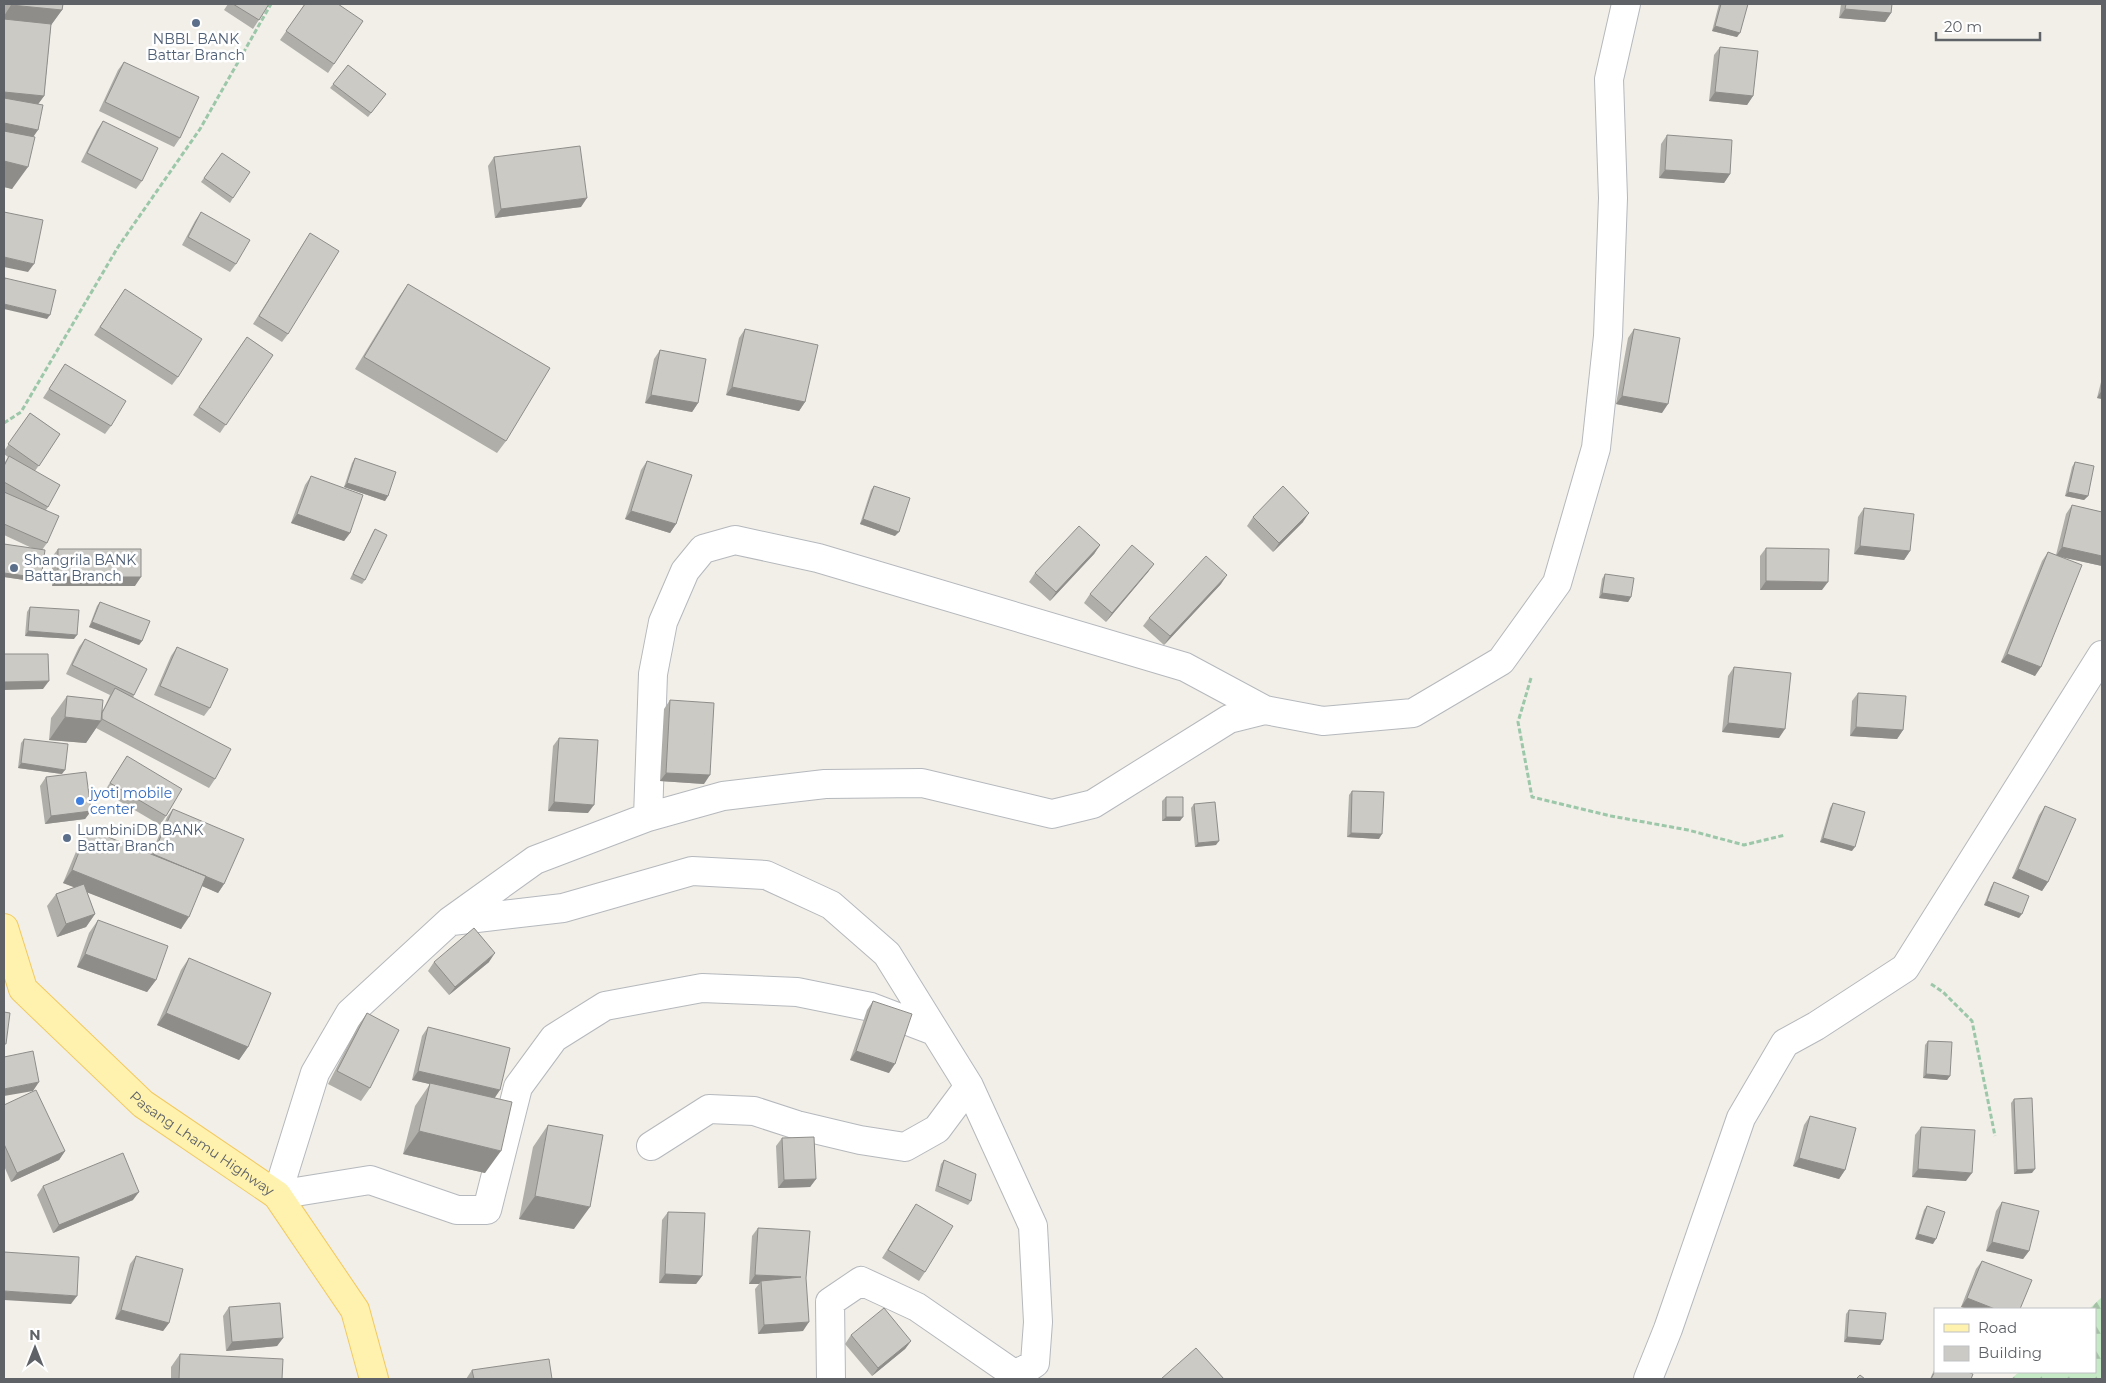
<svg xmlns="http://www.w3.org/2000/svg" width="2106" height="1383" font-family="Montserrat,sans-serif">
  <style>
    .forest { fill: url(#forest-firs) }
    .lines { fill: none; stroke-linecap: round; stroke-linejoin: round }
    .minor-casing { stroke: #b5b8bc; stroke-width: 30 }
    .major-casing { stroke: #f2c960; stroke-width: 30 }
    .path { stroke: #9cc7a9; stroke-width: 3; stroke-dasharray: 5 2.5; stroke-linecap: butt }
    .minor { stroke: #fff; stroke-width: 28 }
    .major { stroke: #fff2af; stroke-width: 28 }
    .wall { fill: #afaea9 }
    .shaded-wall { fill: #8f8d8a }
    .building { fill: #cccac5; stroke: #8f8d8a }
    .service-dot { fill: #5c6f8a; stroke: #fff; stroke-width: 2 }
    .shop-dot { fill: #3f7fe0; stroke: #fff; stroke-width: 2 }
    .labels { text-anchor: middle; stroke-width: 5; stroke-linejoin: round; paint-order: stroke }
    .service-label { font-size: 14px; fill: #4e5e75; stroke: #fff; text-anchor: start }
    .shop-label { font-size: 14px; fill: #366cbe; stroke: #fff; text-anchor: start }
    .street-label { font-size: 14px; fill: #5f6368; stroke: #fff }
  </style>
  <defs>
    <pattern id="forest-firs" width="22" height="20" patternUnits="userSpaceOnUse" patternTransform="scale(1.25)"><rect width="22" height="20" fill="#c5e8c5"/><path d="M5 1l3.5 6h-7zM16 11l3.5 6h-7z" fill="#a3c0a4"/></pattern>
  </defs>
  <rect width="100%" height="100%" fill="#f1efe8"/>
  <path class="forest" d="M2102 1297V1379H2011L2019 1372H2095V1309H2089Z"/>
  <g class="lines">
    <g class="minor-casing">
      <path id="minor" d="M648 817 653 674 663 622 685 571 703 549 735 540 818 558 1185 667 1265 710
        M452 921 563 908 692 871 766 875 831 905 887 954 969 1086 1033 1226 1038 1322 1035 1363 1026 1369 1014 1374 917 1307 861 1281 830 1302 831 1379
        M934 1031 871 1007 797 992 702 988 605 1006 554 1038 518 1087 487 1210H457L370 1180 277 1195 315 1073 350 1013 450 921 535 860 648 817 723 796 825 784 922 783 1052 814 1093 804 1229 719 1265 710 1323 721 1413 713 1501 661 1557 583 1596 448 1608 336 1613 198 1609 79 1626 4
        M651 1146 709 1109 754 1111 797 1125 860 1140 905 1147 937 1129 969 1086
        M1648 1379 1668 1329 1741 1118 1785 1043 1816 1026 1905 968 2102 655"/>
    </g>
    <g class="major-casing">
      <g id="major">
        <path id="s1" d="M4 928 23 989 143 1104 277 1195 355 1310 374 1379"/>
      </g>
    </g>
    <path class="path" d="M4 423 21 412 118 247 200 129 271 4
      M1531 678 1518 722 1532 797 1611 816 1688 830 1744 845 1785 835
      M1931 984 1943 992 1972 1021 1995 1136"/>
    <use href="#minor" class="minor"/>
    <use href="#major" class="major"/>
  </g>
  <path class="wall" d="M4 4H63L62 10 51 25 44 96 38 104 33 137 12 189 4 187Z
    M228 4H269L253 29 224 10Z
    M305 4 363 21 328 73 280 40Z
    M1719 4H1748L1737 37 1712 31Z
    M1841 4H1892L1891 13 1885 22 1839 18Z
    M1720 47 1753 96 1747 105 1709 101 1714 55Z
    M124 62 180 138 174 147 99 111 118 70Z
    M348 65 386 94 368 117 330 88Z
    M103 121 142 181 136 189 81 162 97 130Z
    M1667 135 1730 174 1724 183 1659 178 1661 144Z
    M222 153 233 198 230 203 201 182Z
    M494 157 581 207 495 218 488 166Z
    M201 212 236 264 230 272 182 245 195 221Z
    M310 233 288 334 282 342 253 324Z
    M408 284 506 441 497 453 355 369 399 297Z
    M125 289 178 377 172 385 94 335Z
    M745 329 805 402 799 411 726 395 739 338Z
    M1634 329 1662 413 1616 404 1628 338Z
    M247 337 273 355 220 433 193 415Z
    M660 350 698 403 692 412 645 403 654 359Z
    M65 364 111 426 105 434 43 398Z
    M2102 378V399L2097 398Z
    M30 413 60 434 35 471 48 507 46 510 47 543 42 550 41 578 38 582 4 577V544L34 549 4 535V464L8 457 4 454V451Z
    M355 458 388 496 385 501 344 487 352 463Z
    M647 461 676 524 670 533 625 519 641 470Z
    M2075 462 2088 496 2084 500 2065 496 2072 467Z
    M311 476 350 533 344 541 291 523 305 485Z
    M874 486 895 536 860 524 871 490Z
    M2072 505 2102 512V566L2058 556 2035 676 2001 662 2042 561 2048 552 2056 555 2066 514Z
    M1864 508 1910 551 1904 560 1854 554 1858 517Z
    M1253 517 1303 522 1273 552 1247 526Z
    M375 529 365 580 362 584 350 579 372 534Z
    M1100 545 1094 554 1050 601 1029 582 1035 573Z
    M1766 548 1822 590H1760V556Z
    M58 549 135 586H52V557Z
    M1154 564 1148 572 1106 622 1084 603 1090 594Z
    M1605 574 1631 597 1628 602 1599 598 1602 579Z
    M1221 584 1164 645 1143 626 1149 618Z
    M100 602 142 641 139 645 89 627 97 606Z
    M30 607 74 639 25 636 27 612Z
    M85 639 134 695 133 698 215 779 209 788 96 728 86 743 49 740 51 718 67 696 103 710 110 695 66 674 79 647Z
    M177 647 210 708 204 716 154 695 171 656Z
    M1734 667 1779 738 1722 732 1728 676Z
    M1858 693 1903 730 1897 739 1850 736 1852 701Z
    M670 700 704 784 660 781 664 709Z
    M559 738 588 813 548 811 553 746Z
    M24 739 62 774 18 768 21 743Z
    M127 756 166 816 160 825 104 792Z
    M46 777 91 811 85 819 45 824 40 786Z
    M1352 791 1379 839 1347 837 1349 795Z
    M1166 797 1180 821H1162V801Z
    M1833 803 1852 851 1820 842 1830 808Z
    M1194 804 1216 845 1195 847 1191 808Z
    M2045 806 2048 882 2042 891 2012 878 2039 815Z
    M173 809 224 884 218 893 202 886 181 929 87 892 95 914 86 927 57 937 47 906 56 894 75 887 63 883 80 842 88 829 151 854 167 817Z
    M1994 882 2019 918 1984 905 1991 887Z
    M98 920 156 980 147 992 77 967 89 933Z
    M189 958 248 1047 239 1060 157 1025 181 970Z
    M434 962H489L449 995 428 971Z
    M873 1001 889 1073 850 1060 867 1010Z
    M367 1013 370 1088 361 1101 328 1084 358 1026Z
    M428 1027 495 1098 485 1173 403 1154 415 1106 430 1084 412 1080 422 1036Z
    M1928 1041 1950 1076 1947 1080 1923 1078 1925 1045Z
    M2014 1099 2032 1173 2014 1174 2011 1103Z
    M4 1105 65 1151 59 1160 11 1182 4 1166Z
    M1810 1116 1845 1170 1839 1179 1793 1166 1804 1125Z
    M548 1125 574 1229 519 1219 533 1147Z
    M1921 1127 1966 1181 1912 1177 1915 1135Z
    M782 1138 816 1179 810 1187 778 1188 776 1146Z
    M944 1160 971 1201 968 1205 935 1191 941 1164Z
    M43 1186 133 1200 53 1233 37 1195Z
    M2002 1202 2029 1251 2023 1259 1986 1251 1996 1211Z
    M916 1204 925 1272 919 1281 882 1258Z
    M1927 1206 1933 1244 1915 1239 1924 1210Z
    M668 1212 702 1276 696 1284 659 1283 662 1220Z
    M758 1228 806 1278 803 1331 758 1334 755 1289 759 1284H749L752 1236Z
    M136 1256 169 1323 163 1331 115 1319 130 1264Z
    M1982 1261 2020 1309H1968L1961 1307 1976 1269Z
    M229 1307 283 1338 277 1346 226 1351 223 1316Z
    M1849 1310 1883 1340 1880 1345 1844 1342 1846 1314Z
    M851 1335 911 1341 905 1349 872 1376 845 1344Z
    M180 1354 282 1379H171V1367Z
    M1935 1368V1372L1971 1379H1930Z
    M472 1370 552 1379H466Z"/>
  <path class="shaded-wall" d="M11 5 62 10 46 32 4 28V16Z
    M1845 9 1891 13 1885 22 1839 18Z
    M1715 26 1740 33 1737 37 1712 31Z
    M4 92 44 96 28 118 4 116Z
    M1715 92 1753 96 1747 105 1709 101Z
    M4 123 38 130 23 152 4 149Z
    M4 161 28 167 12 189 4 187Z
    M1665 170 1730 174 1724 183 1659 178Z
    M587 198 581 207 495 218 501 209Z
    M4 257 34 264 28 272 4 267Z
    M4 304 50 315 47 319 4 309Z
    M732 387 805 402 799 411 726 395Z
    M2102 390V399L2097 398Z
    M651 395 698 403 692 412 645 403Z
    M1622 396 1668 404 1662 413 1616 404Z
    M347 483 388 496 385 501 344 487Z
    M2068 492 2088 496 2084 500 2065 496Z
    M631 511 676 524 670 533 625 519Z
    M1309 513 1303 522 1273 552 1279 543Z
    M297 514 350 533 344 541 291 523Z
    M863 519 899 532 895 536 860 524Z
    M1100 545 1094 554 1050 601 1056 592Z
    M1860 546 1910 551 1904 560 1854 554Z
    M2062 547 2102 556V566L2056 556Z
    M1154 564 1148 572 1106 622 1112 613Z
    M4 573 41 578 38 582 4 577Z
    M1227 575 1221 584 1164 645 1170 636Z
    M58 577H141L135 586H52Z
    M1766 581 1828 582 1822 590H1760Z
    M1602 593 1631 597 1628 602 1599 598Z
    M92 622 142 641 139 645 89 627Z
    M28 631 77 635 74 639 25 636Z
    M2007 654 2041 667 2035 676 2001 662Z
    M49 681 43 689 4 690V682Z
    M65 717 101 721 86 743 49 740Z
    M1728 723 1785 729 1779 738 1722 732Z
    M1856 727 1903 730 1897 739 1850 736Z
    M21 763 65 770 62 774 18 768Z
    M666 773 710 775 704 784 660 781Z
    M554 802 594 805 588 813 548 811Z
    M91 811 85 819 45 824 51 816Z
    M1166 817H1183L1180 821H1162Z
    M1351 833 1382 834 1379 839 1347 837Z
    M1823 838 1855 847 1852 851 1820 842Z
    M1219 841 1216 845 1195 847 1198 843Z
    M153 854 224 884 218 893 147 862Z
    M2018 869 2048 882 2042 891 2012 878Z
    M72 870 189 917 181 929 63 883Z
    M1987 901 2022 914 2019 918 1984 905Z
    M95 914 86 927 57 937 66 924Z
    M495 953 489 962 449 995 455 987Z
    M85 954 156 980 147 992 77 967Z
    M166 1013 248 1047 239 1060 157 1025Z
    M856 1051 895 1064 889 1073 850 1060Z
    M418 1071 500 1090 494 1099 412 1080Z
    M1926 1074 1950 1076 1947 1080 1923 1078Z
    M39 1082 33 1091 4 1096V1089Z
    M419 1131 501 1151 485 1173 403 1154Z
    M65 1151 59 1160 11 1182 17 1173Z
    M1799 1158 1845 1170 1839 1179 1793 1166Z
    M1918 1169 1972 1173 1966 1181 1912 1177Z
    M2035 1169 2032 1173 2014 1174 2017 1170Z
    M816 1179 810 1187 778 1188 784 1180Z
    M139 1192 133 1200 53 1233 59 1225Z
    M535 1196 590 1207 574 1229 519 1219Z
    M1918 1234 1936 1239 1933 1244 1915 1239Z
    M1992 1242 2029 1251 2023 1259 1986 1251Z
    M665 1274 702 1276 696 1284 659 1283Z
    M755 1275 801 1277 761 1281 759 1284H749Z
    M4 1291 77 1296 71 1304 4 1300Z
    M1967 1298 1995 1309H1968L1961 1307Z
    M121 1310 169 1323 163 1331 115 1319Z
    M809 1322 803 1331 758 1334 764 1325Z
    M1847 1337 1883 1340 1880 1345 1844 1342Z
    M283 1338 277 1346 226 1351 232 1342Z
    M911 1341 905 1349 872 1376 878 1368Z"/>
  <path class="building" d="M11 4H63L62 10 11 5Z
    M233 4H269L259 20Z
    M305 4H338L363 21 334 64 286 31Z
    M1721 4H1748L1740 33 1715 26Z
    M1846 4H1892L1891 13 1845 9Z
    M4 19 51 24 44 96 4 92Z
    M1720 47 1758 51 1753 96 1715 92Z
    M124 62 199 97 180 138 105 102Z
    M348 65 386 94 371 113 333 84Z
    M4 98 43 105 38 130 4 123Z
    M103 121 158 148 142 181 87 153Z
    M4 131 35 137 28 167 4 161Z
    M1667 135 1732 140 1730 174 1665 170Z
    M580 146 587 198 501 209 494 157Z
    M222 153 250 172 233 198 204 178Z
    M4 212 43 220 34 264 4 257Z
    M201 212 250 240 236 264 188 237Z
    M310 233 339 251 288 334 259 316Z
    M5 278 56 290 50 315 4 304V283Z
    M408 284 550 368 506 441 364 357Z
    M125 289 202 339 178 377 100 327Z
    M745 329 818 345 805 402 732 387Z
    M1634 329 1680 338 1668 404 1622 396Z
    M247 337 273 355 226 425 199 407Z
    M660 350 706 359 698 403 651 395Z
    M65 364 126 401 111 426 49 389Z
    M30 413 60 434 39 466 8 444Z
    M9 456 60 485 48 507 4 482V466Z
    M355 458 396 472 388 496 347 483Z
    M647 461 692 475 676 524 631 511Z
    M2075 462 2094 466 2088 496 2068 492Z
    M311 476 363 495 350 533 297 514Z
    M874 486 910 498 899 532 863 519Z
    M1283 486 1309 513 1279 543 1253 517Z
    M4 492 59 516 47 543 4 524Z
    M2072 505 2102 512V556L2062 547Z
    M1864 508 1914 514 1910 551 1860 546Z
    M1079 526 1100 545 1056 592 1035 573Z
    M375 529 387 535 365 580 353 574Z
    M4 544 45 550 41 578 4 573Z
    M1132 545 1154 564 1112 613 1090 594Z
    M1766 548 1829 549 1828 582 1766 581Z
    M58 549H141V577H58Z
    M2048 552 2082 565 2041 667 2007 654Z
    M1206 556 1227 575 1170 636 1149 618Z
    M1605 574 1634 578 1631 597 1602 593Z
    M100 602 150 621 142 641 92 622Z
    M30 607 79 610 77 635 28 631Z
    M85 639 147 669 134 695 72 665Z
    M177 647 228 669 210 708 160 686Z
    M4 654H48L49 681 4 682Z
    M1734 667 1791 673 1785 729 1728 723Z
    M115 688 231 749 215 779 102 719V713Z
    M1858 693 1906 696 1903 730 1856 727Z
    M67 696 103 700 101 721 65 717Z
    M670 700 714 703 710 775 666 773Z
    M559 738 598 740 594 805 554 802Z
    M24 739 68 744 65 770 21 763Z
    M127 756 182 789 166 816 110 783Z
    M86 772 91 811 51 816 46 777Z
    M1352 791 1384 792 1382 834 1351 833Z
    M1166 797H1183V817H1166Z
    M1215 802 1219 841 1198 843 1194 804Z
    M1833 803 1865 812 1855 847 1823 838Z
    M2045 806 2076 819 2048 882 2018 869Z
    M173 809 244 839 224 884 153 854Z
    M88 829 206 876 189 917 72 870Z
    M1994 882 2029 896 2022 914 1987 901Z
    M84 884 95 914 66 924 56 894Z
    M98 920 168 946 156 980 85 954Z
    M474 928 495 953 455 987 434 962Z
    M189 958 271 993 248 1047 166 1013Z
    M873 1001 912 1014 895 1064 856 1051Z
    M4 1012 10 1013 6 1044H4Z
    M367 1013 399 1030 370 1088 337 1071Z
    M428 1027 510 1048 500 1090 418 1071Z
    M1928 1041 1952 1042 1950 1076 1926 1074Z
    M33 1051 39 1082 4 1089V1057Z
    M430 1083 512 1102 501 1151 419 1131Z
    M36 1090 65 1151 17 1173 4 1144V1105Z
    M2032 1098 2035 1169 2017 1170 2014 1099Z
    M1810 1116 1856 1128 1845 1170 1799 1158Z
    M548 1125 603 1135 590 1207 535 1196Z
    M1921 1127 1975 1130 1972 1173 1918 1169Z
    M814 1137 816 1179 784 1180 782 1138Z
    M123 1153 139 1192 59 1225 43 1186Z
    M944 1160 976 1174 971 1201 938 1186Z
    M2002 1202 2039 1211 2029 1251 1992 1242Z
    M916 1204 953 1226 925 1272 888 1250Z
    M1927 1206 1945 1212 1936 1239 1918 1234Z
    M668 1212 705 1213 702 1276 665 1274Z
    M758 1228 810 1231 806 1278 809 1322 764 1325 761 1281 801 1277 755 1275Z
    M4 1252 79 1257 77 1296 4 1291Z
    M136 1256 183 1269 169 1323 121 1310Z
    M1982 1261 2032 1280 2020 1309H1995L1967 1298Z
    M280 1303 283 1338 232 1342 229 1307Z
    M884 1308 911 1341 878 1368 851 1335Z
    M1849 1310 1886 1313 1883 1340 1847 1337Z
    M1196 1348 1224 1379H1161Z
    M180 1354 283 1359 282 1379H179Z
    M549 1359 552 1379H474L472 1370Z
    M1935 1371 1968 1372 1973 1374 1971 1379H1931Z
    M1860 1375 1865 1379H1856Z"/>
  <g class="service-dot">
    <circle cx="196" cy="23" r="5"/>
    <circle cx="14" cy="568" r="5"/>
    <circle cx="67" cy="838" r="5"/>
  </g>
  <circle class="shop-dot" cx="80" cy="801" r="5"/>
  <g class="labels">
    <g class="service-label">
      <text x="196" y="44" text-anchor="middle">NBBL BANK<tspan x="196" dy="16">Battar Branch</tspan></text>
      <text x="24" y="565">Shangrila BANK<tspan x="24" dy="16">Battar Branch</tspan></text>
      <text x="77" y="835">LumbiniDB BANK<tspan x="77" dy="16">Battar Branch</tspan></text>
    </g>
    <g class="shop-label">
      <text x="90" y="798">jyoti mobile<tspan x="90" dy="16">center</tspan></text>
    </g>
    <g class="street-label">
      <text dy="5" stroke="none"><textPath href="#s1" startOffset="301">Pasang Lhamu Highway</textPath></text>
    </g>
  </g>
  <rect width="2106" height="1383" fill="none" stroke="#5f6368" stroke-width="10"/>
  <rect x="1934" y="1308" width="162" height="65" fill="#ffffff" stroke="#bfc1c3"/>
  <rect x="1944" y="1324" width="25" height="8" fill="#fff2af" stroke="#bfc1c3"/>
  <text x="1978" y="1333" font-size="15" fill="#5f6368">Road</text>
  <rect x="1944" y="1346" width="25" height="15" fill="#cccac5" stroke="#bfc1c3"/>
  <text x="1978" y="1358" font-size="15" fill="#5f6368">Building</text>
  <g transform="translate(35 1348)" stroke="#ffffff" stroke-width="4" paint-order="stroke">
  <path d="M0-4L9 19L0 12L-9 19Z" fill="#5f6368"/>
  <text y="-8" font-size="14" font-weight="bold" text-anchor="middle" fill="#5f6368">N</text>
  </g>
  <path d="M1936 32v8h104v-8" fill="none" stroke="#5f6368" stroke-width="2.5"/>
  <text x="1944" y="32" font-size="15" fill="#5f6368" stroke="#ffffff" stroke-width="4" paint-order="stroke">20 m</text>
</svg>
